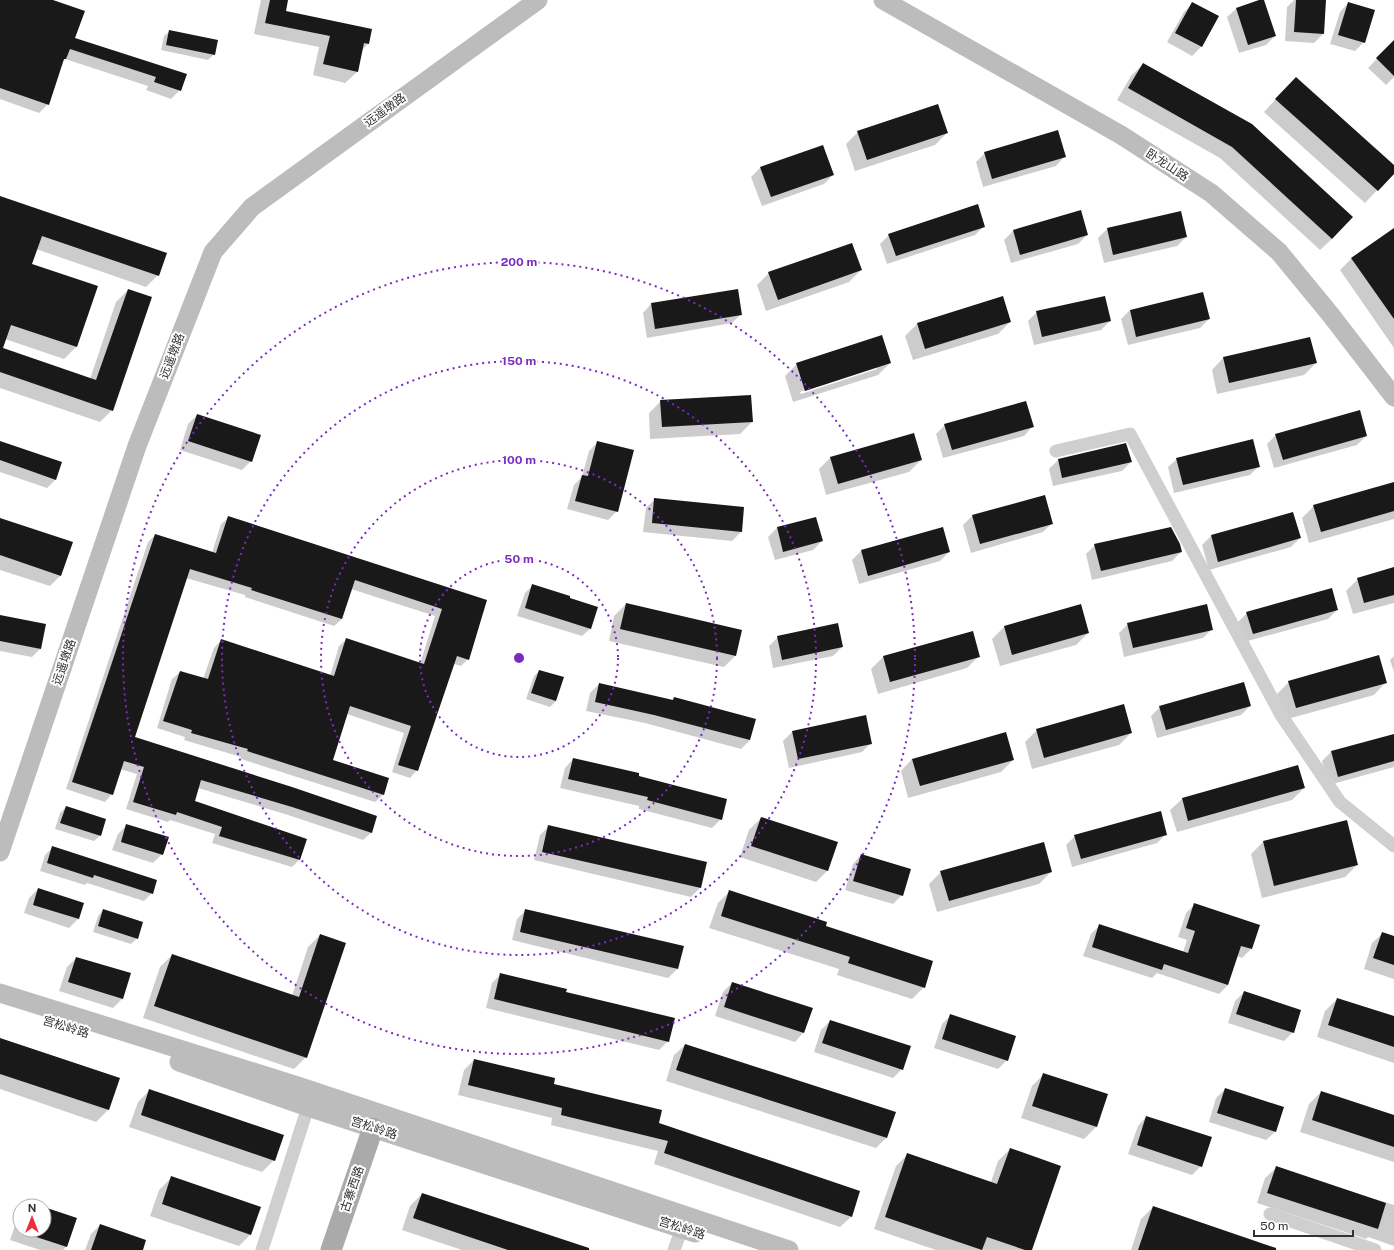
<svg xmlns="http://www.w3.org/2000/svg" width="1394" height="1250" font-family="'Public Sans','Noto Sans SC',sans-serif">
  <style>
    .shadow { fill: #0003; fill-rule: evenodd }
    .building { fill: #191919 }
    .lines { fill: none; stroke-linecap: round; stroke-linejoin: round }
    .street { stroke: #cfcfcf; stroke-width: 13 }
    .secondary { stroke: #bcbcbc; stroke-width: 19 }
    .primary { stroke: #aaa; stroke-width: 21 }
    .ring { fill: none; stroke: #7b2cbf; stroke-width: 2; stroke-dasharray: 2 4 }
    .labels { text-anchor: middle; stroke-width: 4; stroke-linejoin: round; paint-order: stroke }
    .street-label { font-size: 12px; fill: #323232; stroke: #fff }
    .centre { fill: #7b2cbf; stroke: #fff; stroke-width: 2 }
    .ring-label { font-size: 12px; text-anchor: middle; font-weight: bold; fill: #7b2cbf; stroke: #fff; stroke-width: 4; stroke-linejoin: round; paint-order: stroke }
  </style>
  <rect width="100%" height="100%" fill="#fff"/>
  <path class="shadow" d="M0 0H50L74 39 185 75 180 90 171 99 146 90 148 86 65 59 62 62 48 104 39 113 0 99Z
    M261 0H287L285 12 371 30 368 44 362 50 357 72 345 83 313 75 319 47 254 34Z
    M1263 0 1275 36 1266 45 1239 53 1227 17 1236 9Z
    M1294 0H1325L1323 34 1314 43 1285 41 1287 7Z
    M1193 3 1218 17 1201 47 1192 56 1167 42 1184 12Z
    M1348 3 1364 42 1355 51 1330 44 1340 12Z
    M170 31 214 54 208 60 161 50 164 36Z
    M1394 41V77L1386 85 1368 68Z
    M1143 64 1332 239 1320 250 1220 158 1117 100 1131 76Z
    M1284 90 1394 167V172L1365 203 1264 112Z
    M858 132 947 133 935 145 855 171 846 144Z
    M822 146 833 175 824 184 762 206 751 177 760 168Z
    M985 153 1064 157 1056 166 983 187 976 162Z
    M0 197 158 275 146 287 36 249 31 264 97 287 76 347 64 359 5 339 2 349 90 379 116 302 128 290 112 410 100 422 0 388Z
    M1080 211 1087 235 1078 244 1011 263 1004 240 1013 231Z
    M1180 212 1186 237 1177 246 1104 263 1098 238 1107 229Z
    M984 226 975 235 887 264 880 244 889 235Z
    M1394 229V348L1340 270 1352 258Z
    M861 270 849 282 766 311 757 285 769 273Z
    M651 304 741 314 732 323 647 338 643 313Z
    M1130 310 1209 319 1200 328 1128 345 1121 319Z
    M1037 312 1110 321 1101 330 1034 345 1028 321Z
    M1010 322 998 334 913 360 905 336 917 324Z
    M1223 358 1316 363 1304 375 1217 394 1212 370Z
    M890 363 878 375 793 402 785 376 797 364ZM877 366V369L801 394 800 392Z
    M661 401 752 422 740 434 650 439 649 413Z
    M197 415 251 461 242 470 180 450 188 424Z
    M945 425 1032 427 1024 436 943 458 936 434Z
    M1276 435 1366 436 1357 445 1274 468 1267 444Z
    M0 442 56 479 47 488 0 472Z
    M598 442 617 511 608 520 567 509 574 485 582 477 589 451Z
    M1125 444 1131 462 1122 471 1053 486 1049 469 1058 460Z
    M831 457 921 460 909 472 826 495 819 469Z
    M1177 459 1259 466 1250 475 1174 493 1168 467Z
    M1394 483V519L1309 543 1302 518 1314 506Z
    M1044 496 1052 523 1043 532 971 553 963 525 972 516Z
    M655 499 741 532 732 541 643 532 646 508Z
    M1292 513 1300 538 1291 547 1209 570 1202 545 1211 536Z
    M229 517 485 601 468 659 461 666 454 664 417 770 410 778 392 772 404 733 347 714 332 760 388 778 383 795 375 802 241 759V757L184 740 185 737 157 728 172 679 180 672 203 679 214 648 221 640 330 676 339 646 347 639 420 664 435 616 351 589 342 619 334 626 245 597V595L186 578 134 738 376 817 371 833 363 840 285 814 198 788 193 802 306 840 299 860 292 867 212 843 215 834 170 820 168 822 126 809 137 774 120 769 112 794 105 802 66 789 148 542 155 535 212 553 221 524Z
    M0 519 61 575 50 586 0 570Z
    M777 528 822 541 813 550 775 560 768 537Z
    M942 528 949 552 940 561 859 584 852 560 861 551Z
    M1095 545 1181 552 1172 561 1092 580 1086 554Z
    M1394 568V603L1353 614 1346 591 1358 579Z
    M533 585 568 599 590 629 582 636 517 616 525 593Z
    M626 604 736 655 724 667 609 641 614 616Z
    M1081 605 1088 633 1076 645 1000 666 992 639 1004 627Z
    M1337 610 1328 619 1244 642 1238 622 1247 613Z
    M0 616 40 649 32 657 0 651Z
    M1128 624 1212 629 1203 638 1124 657 1119 633Z
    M972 632 979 656 967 668 878 694 871 669 883 657Z
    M778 637 842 647 833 656 773 668 769 646Z
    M1394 656V672L1390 660Z
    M539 671 556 701 550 707 526 699 534 676Z
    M1289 682 1385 683 1374 695 1284 720 1277 694Z
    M599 684 671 701 674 698 755 719 750 740 741 749 645 723 586 711 590 693Z
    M1250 706 1241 715 1157 738 1151 716 1160 707Z
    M865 716 871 743 862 752 789 768 783 741 792 732Z
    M1037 730 1131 733 1119 745 1032 769 1025 742Z
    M1394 735V767L1329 785 1322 761 1331 752Z
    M573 759 637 777 721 819 712 828 639 809V806L560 788 565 768Z
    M912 759 1013 760 1001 772 908 798 901 771Z
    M1304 788 1292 800 1177 832 1170 810 1182 799Z
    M66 807 100 836 94 841 55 829 60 813Z
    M761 818 828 870 816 882 740 857 749 830Z
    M127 825 162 854 153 863 112 850 118 834Z
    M549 826 706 863 700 888 691 897 534 860 540 835Z
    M1166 834 1157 843 1072 867 1066 845 1075 836Z
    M1263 842 1357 865 1345 877 1262 898 1251 854Z
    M53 847 152 893 144 901 87 883 85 885 40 871 45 855Z
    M861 855 902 895 893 904 845 890 853 864Z
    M941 872H1051L1039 884 937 912 929 884Z
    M38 889 83 903 78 919 69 928 24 913 29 898Z
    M730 891 825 926 924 987 912 999 837 975 839 969 709 928 718 903Z
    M1195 904 1258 926 1251 949 1242 958 1237 956 1228 985 1219 994 1157 973 1152 978 1083 956 1091 934 1100 925 1183 952 1187 940 1178 937 1186 913Z
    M103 910 137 938 131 944 93 932 98 916Z
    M525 911 677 969 668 978 512 940 517 919Z
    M1383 933 1394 937V979L1364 969 1372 943Z
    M320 935 306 1057 294 1069 143 1018 160 967 172 955 292 996 308 947Z
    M76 958 129 974 122 999 113 1008 59 991 67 967Z
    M501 974 565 993 668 1041 659 1050 486 1008 492 983Z
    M732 983 811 1009 803 1033 795 1042 715 1016 723 992Z
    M1244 992 1293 1032 1284 1041 1228 1023 1235 1001Z
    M1337 999 1394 1017V1063L1317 1037 1325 1011Z
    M951 1015 1007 1060 998 1069 934 1048 942 1024Z
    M830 1021 902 1069 893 1078 814 1052 821 1030Z
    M0 1039 119 1079 108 1110 96 1122 0 1089Z
    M685 1045 886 1138 876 1148 666 1081 674 1055Z
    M474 1060 658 1124 851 1217 840 1227 654 1164 658 1151 551 1125 552 1118 458 1095 464 1070Z
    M1044 1074 1107 1095 1096 1127 1084 1139 1021 1118 1032 1086Z
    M1225 1089 1275 1132 1266 1140 1209 1122 1216 1098Z
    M150 1090 274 1160 262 1172 129 1127 138 1102Z
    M1321 1092 1394 1116V1162L1300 1132 1309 1104Z
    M1146 1117 1201 1166 1192 1175 1128 1154 1138 1126Z
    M1010 1149 1031 1250H936L874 1229 896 1166 908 1154 991 1182 998 1161Z
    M1276 1168 1394 1205V1246L1368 1237 1366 1239 1257 1203 1265 1178Z
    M171 1178 251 1234 239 1246 150 1216 159 1190Z
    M422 1194 591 1250H462L402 1230 410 1206Z
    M29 1203 38 1206H25Z
    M1153 1207 1278 1250H1131L1141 1219Z
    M44 1208 76 1218 66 1247 63 1250H40L10 1240 20 1211V1230H44Z
    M100 1225 142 1250H85L91 1234Z"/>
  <path class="building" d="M0 0H53L85 11 75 38 187 74 181 91 154 82 156 77 70 49 66 59H64L49 105 0 88Z
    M270 0H288L286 11 372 29 369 44 364 43 358 72 323 64 330 36 265 23Z
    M1259 0H1264L1276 36 1248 45 1236 8Z
    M1296 0H1326L1324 34 1294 32Z
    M1192 2 1219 16 1202 47 1175 33Z
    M1348 2 1375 10 1365 43 1338 35Z
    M169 30 218 40 215 55 166 45Z
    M1394 40V76L1376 58Z
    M1143 63 1252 124 1353 217 1332 239 1232 147 1128 88Z
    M1296 77 1394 165V174L1378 191 1275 99Z
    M938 104 948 133 867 160 857 131Z
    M1058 130 1066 157 992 179 984 152Z
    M823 145 834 175 771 197 760 167Z
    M0 196 167 253 159 276 42 236 32 264 98 286 77 347 11 325 3 348 96 380 128 289 152 297 113 411 0 372Z
    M978 204 985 227 896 256 888 234Z
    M1081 210 1088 235 1020 255 1013 230Z
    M1181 211 1187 237 1113 255 1107 228Z
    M1394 228V319L1351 258Z
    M852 243 862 270 778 300 768 272Z
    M738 289 742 315 655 329 651 303Z
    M1203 292 1210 319 1136 337 1130 310Z
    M1003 296 1011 322 925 349 917 323Z
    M1105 296 1111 321 1042 337 1036 311Z
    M882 335 891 363 805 391 796 363Z
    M1310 337 1317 363 1229 383 1223 357Z
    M751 395 753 422 662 427 660 400Z
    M1026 401 1034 427 952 450 944 424Z
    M1360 410 1367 436 1283 460 1275 434Z
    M197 414 261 435 252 462 188 441Z
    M914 433 922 460 838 484 830 457Z
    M1253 439 1260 467 1183 485 1176 458Z
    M0 441 62 462 56 480 0 460Z
    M597 441 634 450 618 512 575 501 582 475 588 476Z
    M1126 443 1132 462 1062 478 1058 459Z
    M1394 482V511L1321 532 1313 505Z
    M1045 495 1053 524 980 544 972 515Z
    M654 498 744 507 742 532 652 523Z
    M1293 512 1301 538 1218 562 1211 535Z
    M228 516 487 600 469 660 457 656 418 771 398 765 411 726 350 706 333 760 389 778 384 795 247 751 248 749 191 733 192 730 163 721 180 671 208 679 221 639 334 676 346 638 424 664 442 609 355 580 342 619 251 590 252 588 190 569 135 737 292 787 377 816 372 833 292 807 201 780 195 801 307 839 300 860 219 836 222 827 177 812 176 815 133 802 144 767 124 761 113 795 72 782 155 534 216 553Z
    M816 517 823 541 783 552 777 527Z
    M0 518 73 542 61 576 0 555Z
    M943 527 950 552 868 576 861 550Z
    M1171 527 1180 544 1182 552 1101 571 1094 544Z
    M1394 567V595L1364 603 1357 578Z
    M532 584 570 596V598L598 607 591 629 525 608Z
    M1332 588 1338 610 1253 634 1246 612Z
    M626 603 742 630 736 656 620 629Z
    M1081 604 1089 633 1012 655 1004 626Z
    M1207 604 1213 630 1133 648 1127 623Z
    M0 615 46 624 41 649 0 641Z
    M838 623 843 647 782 660 777 636Z
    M973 631 980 657 890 682 883 656Z
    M1379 655 1387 683 1296 708 1288 681Z
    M539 670 564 677 556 701 531 693Z
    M1244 682 1251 706 1166 730 1159 706Z
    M599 683 673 700 674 697 756 719 750 740 654 715 595 702Z
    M1124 704 1132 733 1044 758 1036 729Z
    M866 715 872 744 798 759 792 731Z
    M1006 732 1014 760 920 786 912 759Z
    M1394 734V761L1338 777 1331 751Z
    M573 758 639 773V776L727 799 722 820 647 800 648 797 568 779Z
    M1298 765 1305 788 1188 821 1182 798Z
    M66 806 106 819 101 836 60 823Z
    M1161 811 1167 835 1081 859 1074 835Z
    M761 817 838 842 828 871 751 846Z
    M1347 820 1358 865 1274 886 1263 841Z
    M126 824 169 837 163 855 121 842Z
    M548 825 707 862 701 888 542 852Z
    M1044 842 1052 872 949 901 940 871Z
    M52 846 157 880 153 894 94 875 93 878 47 863Z
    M861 854 911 869 903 896 853 881Z
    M38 888 84 903 79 919 33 905Z
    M729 890 827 922 826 926 933 961 925 988 848 963 850 957 721 916Z
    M1194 903 1260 925 1252 949 1241 946 1228 985 1164 964 1162 970 1092 947 1099 924 1188 953 1195 931 1186 928Z
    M103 909 143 922 138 939 98 926Z
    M525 909 684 946 678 969 520 932Z
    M1382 932 1394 936V965L1373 958Z
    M320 934 346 943 307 1058 154 1006 172 954 299 997Z
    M76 957 131 973 123 999 68 982Z
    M500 973 567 989 566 992 675 1018 669 1042 494 999Z
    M732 982 813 1008 804 1033 724 1007Z
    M1244 991 1301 1010 1294 1033 1236 1014Z
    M1337 998 1394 1016V1047L1328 1025Z
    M950 1014 1016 1036 1008 1061 942 1039Z
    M830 1020 911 1046 903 1070 822 1043Z
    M0 1038 120 1078 109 1110 0 1074Z
    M685 1044 896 1112 887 1138 676 1070Z
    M474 1059 555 1078 554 1084 662 1110 659 1123 860 1191 852 1217 664 1153 668 1141 561 1115 562 1108 468 1085Z
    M1043 1073 1108 1094 1097 1127 1032 1106Z
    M1225 1088 1284 1107 1276 1132 1217 1113Z
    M149 1089 284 1135 275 1161 141 1115Z
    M1321 1091 1394 1115V1147L1312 1120Z
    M1146 1116 1212 1137 1202 1167 1137 1145Z
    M1010 1148 1061 1166 1032 1250H1025L987 1237 982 1250 885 1217 907 1153 997 1184Z
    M1276 1166 1386 1203 1378 1229 1267 1193Z
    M171 1176 261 1207 251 1235 162 1204Z
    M422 1193 589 1248V1250H508L413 1218Z
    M1153 1206 1276 1248V1250H1138Z
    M44 1207 77 1218 67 1247 21 1232V1230H44Z
    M100 1224 146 1240 143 1250H91Z"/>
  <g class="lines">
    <path class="street" d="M1056 451 1130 434 1281 715 1340 802 1394 846
      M1270 1214 1375 1250
      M262 1250 308 1107
      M674 1250 682 1228"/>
    <path class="secondary" d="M883 0 1121 135 1211 193 1279 252 1330 314 1394 397
      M0 852 137 446 213 252 252 207 538 0
      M0 993 301 1087 789 1250
      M179 1062 308 1107 695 1233"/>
    <path class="primary" d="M331 1250 373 1128"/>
  </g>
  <g class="ring">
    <circle cx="519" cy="658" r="99"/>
    <circle cx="519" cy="658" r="198"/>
    <circle cx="519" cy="658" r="297"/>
    <circle cx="519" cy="658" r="396"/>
  </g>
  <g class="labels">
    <g class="street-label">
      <text transform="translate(385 110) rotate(-36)" y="4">远遥墩路</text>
      <text transform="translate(1167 165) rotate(33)" y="4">卧龙山路</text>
      <text transform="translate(172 356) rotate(-69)" y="4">远遥墩路</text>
      <text transform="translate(64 662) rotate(-71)" y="4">远遥墩路</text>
      <text transform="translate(66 1027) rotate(17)" y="4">宫松岭路</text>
      <text transform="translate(374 1128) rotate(18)" y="4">宫松岭路</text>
      <text transform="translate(352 1189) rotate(-71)" y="4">古寨西路</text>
      <text transform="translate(682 1228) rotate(18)" y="4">宫松岭路</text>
    </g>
  </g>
  <circle cx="519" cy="658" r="6" class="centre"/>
  <g class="ring-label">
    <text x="519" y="266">200 m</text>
    <text x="519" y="365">150 m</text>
    <text x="519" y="464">100 m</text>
    <text x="519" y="563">50 m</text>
  </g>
  <g transform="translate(32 1218)"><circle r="19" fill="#ffffff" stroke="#adadad"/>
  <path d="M0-3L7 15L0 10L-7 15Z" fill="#ef2e3b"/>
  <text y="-6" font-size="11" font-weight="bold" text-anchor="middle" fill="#323232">N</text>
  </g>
  <path d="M1254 1230v6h99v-6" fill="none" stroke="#323232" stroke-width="2"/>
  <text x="1260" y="1230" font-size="12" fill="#323232" stroke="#ffffff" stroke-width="3" paint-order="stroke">50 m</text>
</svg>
